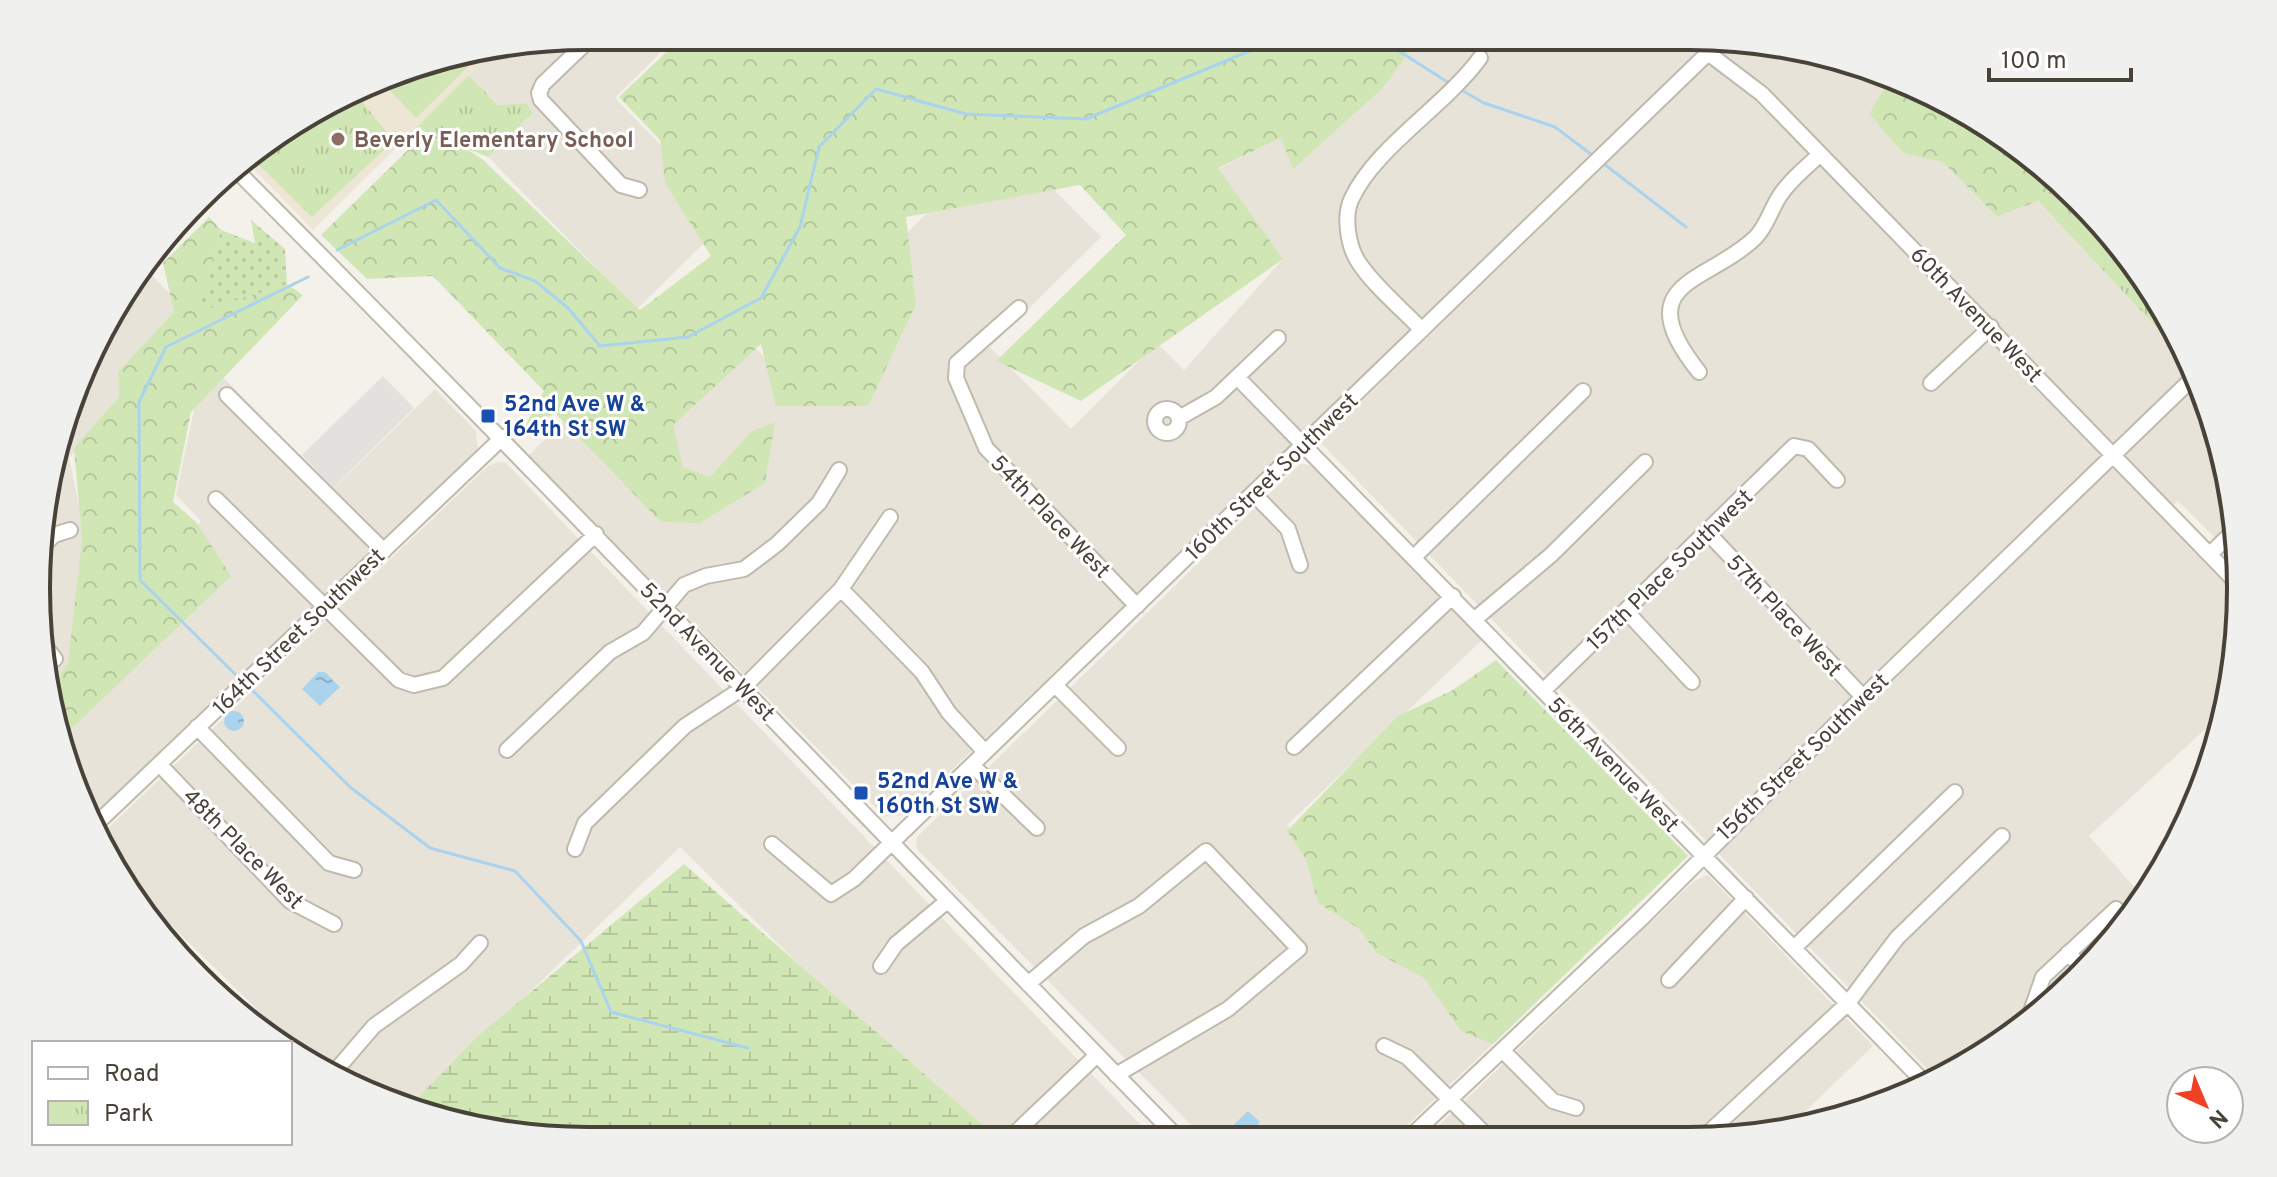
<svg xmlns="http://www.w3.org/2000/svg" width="2277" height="1177" font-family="Overpass,sans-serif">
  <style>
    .residential { fill: #e8e3d9 }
    .commercial { fill: #f5e8d7 }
    .education { fill: #ede6d5 }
    .grass { fill: url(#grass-dots) }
    .forest { fill: url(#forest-crowns) }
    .wetland { fill: url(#wetland-marsh) }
    .park { fill: url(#park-tufts) }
    .pitch { fill: #d1e6b5 }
    .parking { fill: #e3e1de }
    .water { fill: url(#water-ripples) }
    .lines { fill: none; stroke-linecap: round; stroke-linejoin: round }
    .stream { stroke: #aad3ee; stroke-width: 3 }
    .minor-casing { stroke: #c0b9ad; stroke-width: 18 }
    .minor { stroke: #fff; stroke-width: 14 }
    .education-dot { fill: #8d6e63; stroke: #fff; stroke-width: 3 }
    .transit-dot { fill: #1a4fb4; stroke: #fff; stroke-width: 3 }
    .labels { text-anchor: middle; stroke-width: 6; stroke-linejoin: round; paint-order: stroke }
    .education-label { font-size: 22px; font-weight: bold; fill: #785e54; stroke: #fff; text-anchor: start }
    .street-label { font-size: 22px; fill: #484238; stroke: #fff }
    .transit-label { font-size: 22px; font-weight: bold; fill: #164399; stroke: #fff; text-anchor: start }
    .rim { fill: none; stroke: #484238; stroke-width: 4 }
  </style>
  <defs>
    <pattern id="grass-dots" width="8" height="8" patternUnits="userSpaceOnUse" patternTransform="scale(2)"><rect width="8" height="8" fill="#d1e6b5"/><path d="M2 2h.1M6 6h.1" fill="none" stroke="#b5c69c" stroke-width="1.8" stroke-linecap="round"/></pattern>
    <pattern id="forest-crowns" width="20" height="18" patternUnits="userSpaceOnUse" patternTransform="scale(2)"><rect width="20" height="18" fill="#d1e6b5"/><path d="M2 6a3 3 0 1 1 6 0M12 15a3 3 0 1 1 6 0" fill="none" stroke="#b5c69c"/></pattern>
    <pattern id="wetland-marsh" width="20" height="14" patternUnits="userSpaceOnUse" patternTransform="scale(2)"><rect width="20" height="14" fill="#d1e6b5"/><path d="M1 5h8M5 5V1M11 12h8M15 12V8" fill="none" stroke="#b5c69c"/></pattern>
    <pattern id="park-tufts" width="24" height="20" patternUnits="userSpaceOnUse" patternTransform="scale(2)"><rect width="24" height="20" fill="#d1e6b5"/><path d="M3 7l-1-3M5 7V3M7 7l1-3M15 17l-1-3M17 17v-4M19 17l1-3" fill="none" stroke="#b5c69c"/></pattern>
    <pattern id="water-ripples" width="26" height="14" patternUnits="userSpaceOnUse" patternTransform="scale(2)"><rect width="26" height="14" fill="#aad3ee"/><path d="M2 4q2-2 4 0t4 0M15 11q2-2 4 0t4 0" fill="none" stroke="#8cadc2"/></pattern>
  </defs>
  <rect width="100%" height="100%" fill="#f4f1ea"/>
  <path class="residential" d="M589 36H677L615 98 731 217 637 309 488 157 533 113 527 103 499 105 469 75 493 52Z
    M1420 37H1724L1832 55 1896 79 1883 91 1903 153 1942 161 1997 217 2038 201 2189 362 2212 411 2236 517 2238 561 2178 501 2172 506 1721 51 1710 46 1695 52 1686 66 1384 361 904 815 885 817 528 456 580 405 741 333 773 366 1003 138 1101 237 990 347 1071 429 1157 343 1184 370 1283 259 1218 169 1281 138 1293 168 1383 88Z
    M1717 56 2239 591 2240 625 2226 710 2089 836 2142 896 2104 952 2024 1027 1936 1078 1320 442Z
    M145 268 185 309 141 389 69 458 85 535 79 660 52 687 37 625 55 446 128 284Z
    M214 368 333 489 435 389 476 431 478 450 90 820 78 800 62 731 225 574 187 536 201 521 176 495 194 410 183 398Z
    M499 462 506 463 1153 1138 976 1139 680 847 409 1109 344 1084 314 1065 133 888 100 836 488 466Z
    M1300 464 1312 465 1482 640 1287 825 1501 1036 1395 1137 1204 1138 916 848 917 837Z
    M1708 875 1873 1046 1787 1129 1761 1136 1427 1137 1694 881Z"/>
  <path class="commercial" d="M227 177 233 183 128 284 129 282Z"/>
  <path class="education" d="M493 52 313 230 244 159 252 150 410 65Z"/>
  <path class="grass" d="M251 220 285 249 287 284 197 313 221 230 255 243Z"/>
  <path class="forest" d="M683 36 1420 37 1383 88 1293 169 1281 138 1218 168 1283 259 1081 401 996 361 1126 235 1080 185 906 217 916 304 868 406H776L761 344 673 425 683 467 710 477 751 432 775 422 765 483 700 523 661 522 555 413 521 434 544 391 433 276 367 279 321 235 410 148 440 132 482 159 640 310 711 256 665 183 660 140 619 97Z
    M1896 79C1957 102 2012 138 2059 182L2038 201 1997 217 1943 162 1903 153 1869 114 1883 91Z
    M209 217 221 230 198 312 287 284 303 295 191 412 173 502 196 522 231 576 63 737 51 686 68 663 82 540 74 448 119 397 118 372 174 312 163 263Z
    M1496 660 1688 856 1493 1044 1461 1031 1424 978 1377 953 1358 928 1318 903 1306 859 1287 831 1398 716 1453 690Z"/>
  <path class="wetland" d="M684 864 994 1135 991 1139 553 1140 446 1122 408 1108 478 1036Z"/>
  <path class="park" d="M469 75 498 105 527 103 533 113 488 157 416 128Z
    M356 94 385 130V149L312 217 248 154Z
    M2059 182C2116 236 2157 289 2189 362L2038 201Z"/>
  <path class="pitch" d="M481 54 416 118 381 81 410 65Z"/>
  <path class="parking" d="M383 376 414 408 333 488 302 455Z"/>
  <path class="water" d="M318 672H325L340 687 320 706 302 689Z
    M224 721a10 10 0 1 1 20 0a10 10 0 1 1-20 0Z
    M1248 1111 1260 1122 1243 1138H1220Z"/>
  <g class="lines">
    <path class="stream" d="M1377 37 1449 83
      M1463 91 1484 103 1555 127 1592 155
      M1604 164 1686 227
      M337 250 436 200 500 268 535 281 568 308 600 346 688 337 761 298 800 227 819 147 876 89 966 114 1086 119 1252 50 1267 37
      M235 674 140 580 139 402 166 347 308 277
      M251 689 350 787 430 848 515 871 581 941 611 1012 748 1048"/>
    <g class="minor-casing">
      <path id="minor" d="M593 36 543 84 539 93 541 100 621 185 639 190
        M235 169C553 488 863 815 1178 1138
        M1019 308 957 363 956 378 986 448 1137 606
        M1422 330C1402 309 1375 287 1359 263 1348 247 1343 215 1352 198 1376 147 1445 106 1480 58
        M1699 372C1626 280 1708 284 1756 237 1768 224 1771 208 1781 194 1791 179 1807 167 1820 154
        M1238 378 1926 1084
        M1931 383 1991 327
        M227 395 384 551
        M1155 421a12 12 0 1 1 24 0a12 12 0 1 1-24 0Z
        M1179 418 1216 397 1278 338
        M1253 493 1288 529 1300 565
        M216 499 399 680 414 685 443 678 596 534
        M1708 533 1863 697
        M45 544 54 535 70 530
        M2210 554 2237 528
        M1414 557 1583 391
        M841 589 922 672 949 713 985 752
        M1627 612 1692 682
        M1475 619 1551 555 1645 462
        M41 641 55 659
        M1055 685 1118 748
        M1543 691 1794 446 1808 449 1837 480
        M197 727 329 863 354 870
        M1294 747 1453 596
        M507 750 610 652 643 633 684 585 706 576 744 569 777 544 819 503 839 470
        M159 764 290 901 334 924
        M972 765 1037 828
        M94 826 503 437
        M772 844 831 894 854 879 1708 53 1762 94 2238 584
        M575 849 585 823 685 726 743 688 841 589 890 517
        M160 931 257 1030
        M1796 946 1955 792
        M2068 953 2085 970
        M881 966 896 944 946 902
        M1669 980 1746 898
        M1028 984 1084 936 1139 906 1206 851 1299 949 1228 1009 1116 1075
        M2026 1026 2043 977 2116 909
        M1384 1046 1407 1057 1488 1137
        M1502 1050 1553 1101 1576 1108
        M331 1076 374 1026 461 964 480 943
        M1705 1136 1848 1003 1897 938 2002 836
        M1410 1137 1641 919 1863 697 2196 375
        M1010 1138 1097 1055"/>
    </g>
    <use href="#minor" class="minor"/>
  </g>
  <circle class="education-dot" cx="338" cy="139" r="8"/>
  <g class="transit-dot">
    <rect x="480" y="408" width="16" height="16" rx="4"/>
    <rect x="853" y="785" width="16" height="16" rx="4"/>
  </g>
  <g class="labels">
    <g class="education-label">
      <text x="354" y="147">Beverly Elementary School</text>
    </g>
    <g class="street-label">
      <text transform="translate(1977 314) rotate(46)" y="8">60th Avenue West</text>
      <text transform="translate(1271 476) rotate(-44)" y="8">160th Street Southwest</text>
      <text transform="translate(1051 516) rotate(46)" y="8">54th Place West</text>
      <text transform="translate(1669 569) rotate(-44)" y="8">157th Place Southwest</text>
      <text transform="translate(1785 615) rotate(47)" y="8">57th Place West</text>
      <text transform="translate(298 631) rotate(-44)" y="8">164th Street Southwest</text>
      <text transform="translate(708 651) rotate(46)" y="8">52nd Avenue West</text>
      <text transform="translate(1802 756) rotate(-44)" y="8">156th Street Southwest</text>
      <text transform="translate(1614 764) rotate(46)" y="8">56th Avenue West</text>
      <text transform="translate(244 848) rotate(45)" y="8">48th Place West</text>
    </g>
    <g class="transit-label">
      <text x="504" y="411">52nd Ave W &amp;<tspan x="504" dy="25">164th St SW</tspan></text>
      <text x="877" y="788">52nd Ave W &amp;<tspan x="877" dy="25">160th St SW</tspan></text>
    </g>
  </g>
  <path d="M0 0H2277V1177H0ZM588 50H1689A538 538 0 0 1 2227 588V589A538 538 0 0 1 1689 1127H588A538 538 0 0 1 50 589V588A538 538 0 0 1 588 50Z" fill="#f0f0ef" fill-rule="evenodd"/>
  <path class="rim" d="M588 50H1689A538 538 0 0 1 2227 588V589A538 538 0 0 1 1689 1127H588A538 538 0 0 1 50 589V588A538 538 0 0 1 588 50Z"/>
  <rect x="32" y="1041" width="260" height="104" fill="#ffffff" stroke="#b6b3af" stroke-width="2"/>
  <rect x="48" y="1067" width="40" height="12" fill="#ffffff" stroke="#b6b3af" stroke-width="2"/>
  <text x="104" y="1081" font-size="24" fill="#484238">Road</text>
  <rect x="48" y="1101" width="40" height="24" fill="url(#park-tufts)" stroke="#b6b3af" stroke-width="2"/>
  <text x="104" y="1121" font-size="24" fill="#484238">Park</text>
  <g transform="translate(2205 1105) rotate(136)"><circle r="38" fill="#ffffff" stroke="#b6b3af" stroke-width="2"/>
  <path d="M0-6L14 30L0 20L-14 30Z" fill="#f04125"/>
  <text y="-12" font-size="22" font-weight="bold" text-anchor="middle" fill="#484238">N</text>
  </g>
  <path d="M1989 68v12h142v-12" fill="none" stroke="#484238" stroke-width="4"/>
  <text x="2001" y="68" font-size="24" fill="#484238" stroke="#ffffff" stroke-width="6" paint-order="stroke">100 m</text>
</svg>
